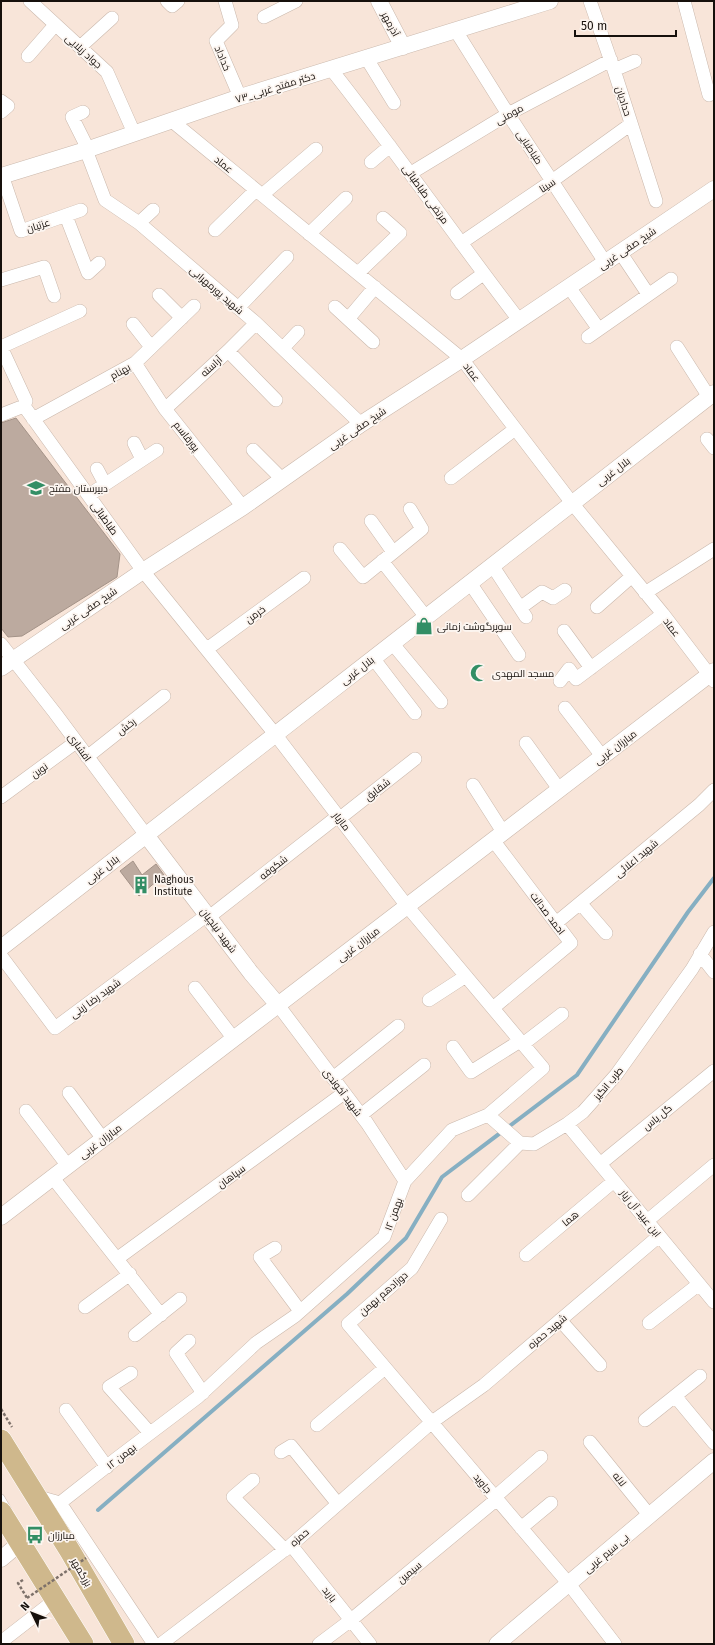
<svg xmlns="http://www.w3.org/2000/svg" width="715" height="1645" font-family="'Fira Sans',Cairo,sans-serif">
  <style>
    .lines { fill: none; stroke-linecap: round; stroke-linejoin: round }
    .stream { stroke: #86afc2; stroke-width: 4 }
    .building { fill: #bcaa9f; stroke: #a49388 }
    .service-casing { stroke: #cab8ac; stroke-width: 8 }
    .minor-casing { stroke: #cab8ac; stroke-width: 14 }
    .tertiary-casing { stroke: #cab8ac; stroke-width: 17 }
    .primary-casing { stroke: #fff; stroke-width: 22 }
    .path { stroke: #7d716a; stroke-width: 2.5; stroke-dasharray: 3 2; stroke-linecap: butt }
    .service { stroke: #fff; stroke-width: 7 }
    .minor { stroke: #fff; stroke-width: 13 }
    .tertiary { stroke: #fff; stroke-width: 16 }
    .primary { stroke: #cfb88c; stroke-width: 21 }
    .path-bridge { stroke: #7d716a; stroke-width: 2.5; stroke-dasharray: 3 2; stroke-linecap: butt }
    .labels { text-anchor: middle; stroke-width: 3.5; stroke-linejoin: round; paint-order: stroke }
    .street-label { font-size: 10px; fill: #16100c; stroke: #fcf5f0 }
    .poi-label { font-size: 10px; fill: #16100c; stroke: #fcf5f0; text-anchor: start }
  </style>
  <rect width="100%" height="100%" fill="#f8e5d9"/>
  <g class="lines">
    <path class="stream" d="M98 1510 347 1294 406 1238 442 1177 577 1075 688 912 714 878"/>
  </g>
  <path class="building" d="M16 418 120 554 117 577 22 636 8 637 1 628V423Z
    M133 861 142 875 156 864 164 875 139 896 120 871Z"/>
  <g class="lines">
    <g class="service-casing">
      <path id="service" d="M1 1498 8 1510"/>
    </g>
    <g class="minor-casing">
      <path id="minor" d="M30 1 107 72 134 133
        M167 1 172 6 178 1
        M225 1 232 25 216 41 240 97
        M590 1 614 70 656 201
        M684 1 709 95
        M264 17 296 1
        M456 31 508 114 605 262
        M80 47 112 18
        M28 56 55 25
        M367 59 394 103
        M331 69C396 151 455 237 519 320
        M614 70 635 61
        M1 101 8 106 1 112
        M83 112 72 117 88 149
        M172 121 462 359 572 503 663 614 714 681
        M86 150 105 200 139 223 256 323 361 424
        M371 162 390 146
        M411 173 508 114 611 60
        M2 175 21 231 81 210
        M262 195 316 149
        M66 216 88 273 99 263
        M139 223 153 210
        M215 230 256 190
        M309 234 346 198
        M461 243 552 181 631 124
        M620 252 648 294
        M358 273 400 233 383 218
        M1 280 44 267 54 296
        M569 287 598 328
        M457 293 483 274
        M159 295 182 318
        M335 307 373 342
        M238 308 287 257
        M348 319 375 287
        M133 324 151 347
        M588 337 671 279
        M1 347 80 311
        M1 347 26 401 24 406
        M677 347 709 397
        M283 348 298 332
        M228 351 276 400
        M135 363 165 409 243 507
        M24 406 143 571 275 734 407 906 543 1068 488 1115 452 1130 405 1181 384 1237 295 1316 256 1343 198 1397 116 1459 60 1503 35 1496
        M165 409 228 351 256 323
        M1 415 24 406
        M33 419 135 363 194 306
        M707 439 714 448
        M134 443 142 459
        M253 450 282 479
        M97 469 105 484
        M451 478 515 429
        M89 495 157 450
        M371 521 393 552
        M340 549 363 577 422 529 410 509
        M382 561 426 617
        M492 565 526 617
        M470 583 519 655
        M645 593 714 549
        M597 607 631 577
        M520 608 542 592 553 598 565 590
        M564 631 591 668
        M392 643 441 702
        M1 644 55 713 146 835
        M207 649 304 578
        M373 658 415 713
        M560 681 569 669 576 679 663 614
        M565 708 602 756
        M526 743 559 789
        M87 757 164 696
        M473 785 503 832
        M1 797 76 742
        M340 818 415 759
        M493 840 571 943 493 1008
        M581 904 606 933
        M209 917 338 816
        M556 923 699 805 714 790
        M700 954 714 972
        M1 956 55 1028 207 915
        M195 988 234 1039
        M429 1000 466 976
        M278 1005 367 1123 405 1181
        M523 1044 562 1014
        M453 1047 471 1072 520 1041
        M333 1078 398 1026
        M69 1093 103 1139
        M26 1111 68 1166
        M361 1115 424 1065
        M488 1115 520 1143
        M567 1124 714 1302
        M600 1164 714 1071
        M53 1178 161 1315
        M468 1195 520 1143 534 1144 567 1124 583 1112 616 1075 692 969 714 932
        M441 1219 412 1268 348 1324 569 1584 615 1644
        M647 1221 714 1165
        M275 1248 260 1257 300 1311
        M526 1255 614 1181
        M118 1258 344 1093
        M85 1307 130 1274
        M560 1320 600 1365
        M649 1323 699 1284
        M135 1335 180 1299
        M189 1341 176 1353 203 1393
        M131 1373 109 1387 150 1433
        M675 1396 714 1443
        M66 1410 107 1467
        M645 1420 700 1376
        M317 1425 385 1368
        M590 1442 650 1516
        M281 1452 291 1446 338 1504
        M253 1480 233 1497 285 1550
        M495 1497 541 1457
        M60 1503 154 1644
        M521 1528 551 1503
        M291 1545 370 1644
        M1 1642 55 1600
        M161 1644 291 1545 432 1422 484 1385 659 1236
        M319 1644 351 1620 497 1499"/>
    </g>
    <g class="tertiary-casing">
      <path id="tertiary" d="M379 1 403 47
        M1 176 86 150 240 97 550 1
        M1 668 143 571 243 507 361 424 462 359 714 189
        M146 835 251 973 278 1005
        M1 948 714 393
        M1 1217 714 671
        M1 1559 20 1543
        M497 1644 714 1461"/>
    </g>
    <g class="primary-casing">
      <path id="primary" d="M1 1440 70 1551 124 1644
        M1 1512 83 1644"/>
    </g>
    <path class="path" d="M1 1409 12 1427
      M23 1580 18 1583 27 1598"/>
    <use href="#service" class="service"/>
    <use href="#minor" class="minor"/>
    <use href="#tertiary" class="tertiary"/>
    <use href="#primary" class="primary"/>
    <path class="path-bridge" d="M27 1598 86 1558"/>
  </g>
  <defs>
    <g id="school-bare" transform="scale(1.38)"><path d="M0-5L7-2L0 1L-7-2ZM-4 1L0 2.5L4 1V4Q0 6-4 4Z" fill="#328e65" stroke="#fcf5f0" stroke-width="2.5" paint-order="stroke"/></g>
    <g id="shop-bare" transform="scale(1.38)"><path d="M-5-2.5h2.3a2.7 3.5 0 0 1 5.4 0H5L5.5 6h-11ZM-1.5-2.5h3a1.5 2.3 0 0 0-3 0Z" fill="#328e65" stroke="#fcf5f0" stroke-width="2.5" paint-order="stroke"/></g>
    <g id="mosque-bare" transform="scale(1.38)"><path d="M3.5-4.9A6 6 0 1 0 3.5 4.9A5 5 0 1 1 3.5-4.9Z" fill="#328e65" stroke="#fcf5f0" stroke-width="2.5" paint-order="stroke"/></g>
    <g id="building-bare" transform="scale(1.38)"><path d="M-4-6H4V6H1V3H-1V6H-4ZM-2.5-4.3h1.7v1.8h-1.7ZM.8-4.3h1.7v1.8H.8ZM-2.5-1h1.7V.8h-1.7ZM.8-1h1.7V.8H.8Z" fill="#328e65" stroke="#fcf5f0" stroke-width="2.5" paint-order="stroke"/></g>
    <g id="bus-bare" transform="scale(1.38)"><path d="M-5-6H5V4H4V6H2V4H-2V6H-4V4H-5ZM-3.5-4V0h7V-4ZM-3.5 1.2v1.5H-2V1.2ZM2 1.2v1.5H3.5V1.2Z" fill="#328e65" stroke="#fcf5f0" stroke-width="2.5" paint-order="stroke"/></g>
  </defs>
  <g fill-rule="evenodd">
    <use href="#school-bare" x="36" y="488"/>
    <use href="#shop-bare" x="424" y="626"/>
    <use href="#mosque-bare" x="479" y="673"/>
    <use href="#building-bare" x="141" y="885"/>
    <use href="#bus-bare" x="35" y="1535"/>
  </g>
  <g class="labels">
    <g class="street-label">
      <text transform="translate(391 24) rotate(62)" y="4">آذرمهر</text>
      <text transform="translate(84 51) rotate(42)" y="4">جواد زیلایی</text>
      <text transform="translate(223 58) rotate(67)" y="4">خداداد</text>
      <text transform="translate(275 87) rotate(-17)" y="4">۷۳_دکتر مفتح غربی</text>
      <text transform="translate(624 101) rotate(72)" y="4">حدادیان</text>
      <text transform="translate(509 114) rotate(-29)" y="4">مومنی</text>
      <text transform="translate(530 147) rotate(57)" y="4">طباطبایی</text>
      <text transform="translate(224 164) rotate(39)" y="4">عماد</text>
      <text transform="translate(547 185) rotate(-34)" y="4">سینا</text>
      <text transform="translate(426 194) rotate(54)" y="4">مرتضی طباطبائی</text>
      <text transform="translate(38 225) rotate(-18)" y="4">عزتیان</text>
      <text transform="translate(627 248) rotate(-34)" y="4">شیخ صفی غربی</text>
      <text transform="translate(217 290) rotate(41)" y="4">شهید پورمهرابی</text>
      <text transform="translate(211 366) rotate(-42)" y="4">آراسته</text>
      <text transform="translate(120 371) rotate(-29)" y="4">بهنام</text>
      <text transform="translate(472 372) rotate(53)" y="4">عماد</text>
      <text transform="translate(357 428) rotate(-34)" y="4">شیخ صفی غربی</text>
      <text transform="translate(187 436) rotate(52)" y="4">پورقاسم</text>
      <text transform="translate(613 471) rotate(-38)" y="4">بلال غربی</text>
      <text transform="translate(105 518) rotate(54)" y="4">طباطبائی</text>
      <text transform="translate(88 608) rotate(-34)" y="4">شیخ صفی غربی</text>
      <text transform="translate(255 614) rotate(-36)" y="4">خرمن</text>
      <text transform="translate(672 627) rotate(53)" y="4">عماد</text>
      <text transform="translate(357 670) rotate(-38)" y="4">بلال غربی</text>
      <text transform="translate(126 726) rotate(-38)" y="4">رخش</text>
      <text transform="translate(80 747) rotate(54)" y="4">افشاری</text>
      <text transform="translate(615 747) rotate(-37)" y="4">مبارزان غربی</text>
      <text transform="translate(39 770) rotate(-36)" y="4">نوین</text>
      <text transform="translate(377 789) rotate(-38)" y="4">شقایق</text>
      <text transform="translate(342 821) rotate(52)" y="4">مازیار</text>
      <text transform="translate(636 858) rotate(-40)" y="4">شهید اعلائی</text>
      <text transform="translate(273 867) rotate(-38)" y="4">شکوفه</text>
      <text transform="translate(102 869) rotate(-38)" y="4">بلال غربی</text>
      <text transform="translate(548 913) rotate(53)" y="4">احمد صدالت</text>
      <text transform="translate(219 930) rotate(53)" y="4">شهید نیلچیان</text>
      <text transform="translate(358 944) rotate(-37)" y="4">مبارزان غربی</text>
      <text transform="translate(95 998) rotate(-36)" y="4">شهید رضا زینی</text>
      <text transform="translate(608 1083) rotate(-50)" y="4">طرب انگیز</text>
      <text transform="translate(343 1092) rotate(53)" y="4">شهید آخوندی</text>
      <text transform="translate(657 1117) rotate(-39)" y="4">گل یاس</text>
      <text transform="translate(100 1141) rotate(-37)" y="4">مبارزان غربی</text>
      <text transform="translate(231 1176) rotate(-36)" y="4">سپاهان</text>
      <text transform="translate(641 1213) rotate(51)" y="4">ابن عبید آل زیار</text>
      <text transform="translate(393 1214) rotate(-70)" y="4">۱۲ بهمن</text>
      <text transform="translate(570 1218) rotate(-40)" y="4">هما</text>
      <text transform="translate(383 1293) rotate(-41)" y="4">دوزادهم بهمن</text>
      <text transform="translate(547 1331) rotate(-40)" y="4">شهید حمزه</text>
      <text transform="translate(121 1456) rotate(-38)" y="4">۱۲ بهمن</text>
      <text transform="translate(620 1479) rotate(51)" y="4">لاله</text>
      <text transform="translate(483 1483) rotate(50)" y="4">جاوید</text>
      <text transform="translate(299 1537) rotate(-41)" y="4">حمزه</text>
      <text transform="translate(606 1553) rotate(-40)" y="4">بی سیم غربی</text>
      <text transform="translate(82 1572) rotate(60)" y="4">بزرگمهر</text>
      <text transform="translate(409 1572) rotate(-40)" y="4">سیمین</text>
      <text transform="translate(330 1594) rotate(51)" y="4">باربد</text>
    </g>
    <g class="poi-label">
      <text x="49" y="492">دبیرستان مفتح</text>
      <text x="437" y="630">سوپرگوشت زمانی</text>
      <text x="492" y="677">مسجد المهدی</text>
      <text x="154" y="883">Naghous<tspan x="154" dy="12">Institute</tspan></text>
      <text x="48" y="1539">مبارزان</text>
    </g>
  </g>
  <rect width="715" height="1645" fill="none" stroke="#16100c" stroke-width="4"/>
  <g transform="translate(32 1613) rotate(313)" stroke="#fcf5f0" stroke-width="3" paint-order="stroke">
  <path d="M0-3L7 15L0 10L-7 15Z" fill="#16100c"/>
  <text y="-6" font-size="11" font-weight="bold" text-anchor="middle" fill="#16100c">N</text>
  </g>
  <path d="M575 30v6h101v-6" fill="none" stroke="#16100c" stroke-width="2"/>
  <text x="581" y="30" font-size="12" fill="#16100c" stroke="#fcf5f0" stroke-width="3" paint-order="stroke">50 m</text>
</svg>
